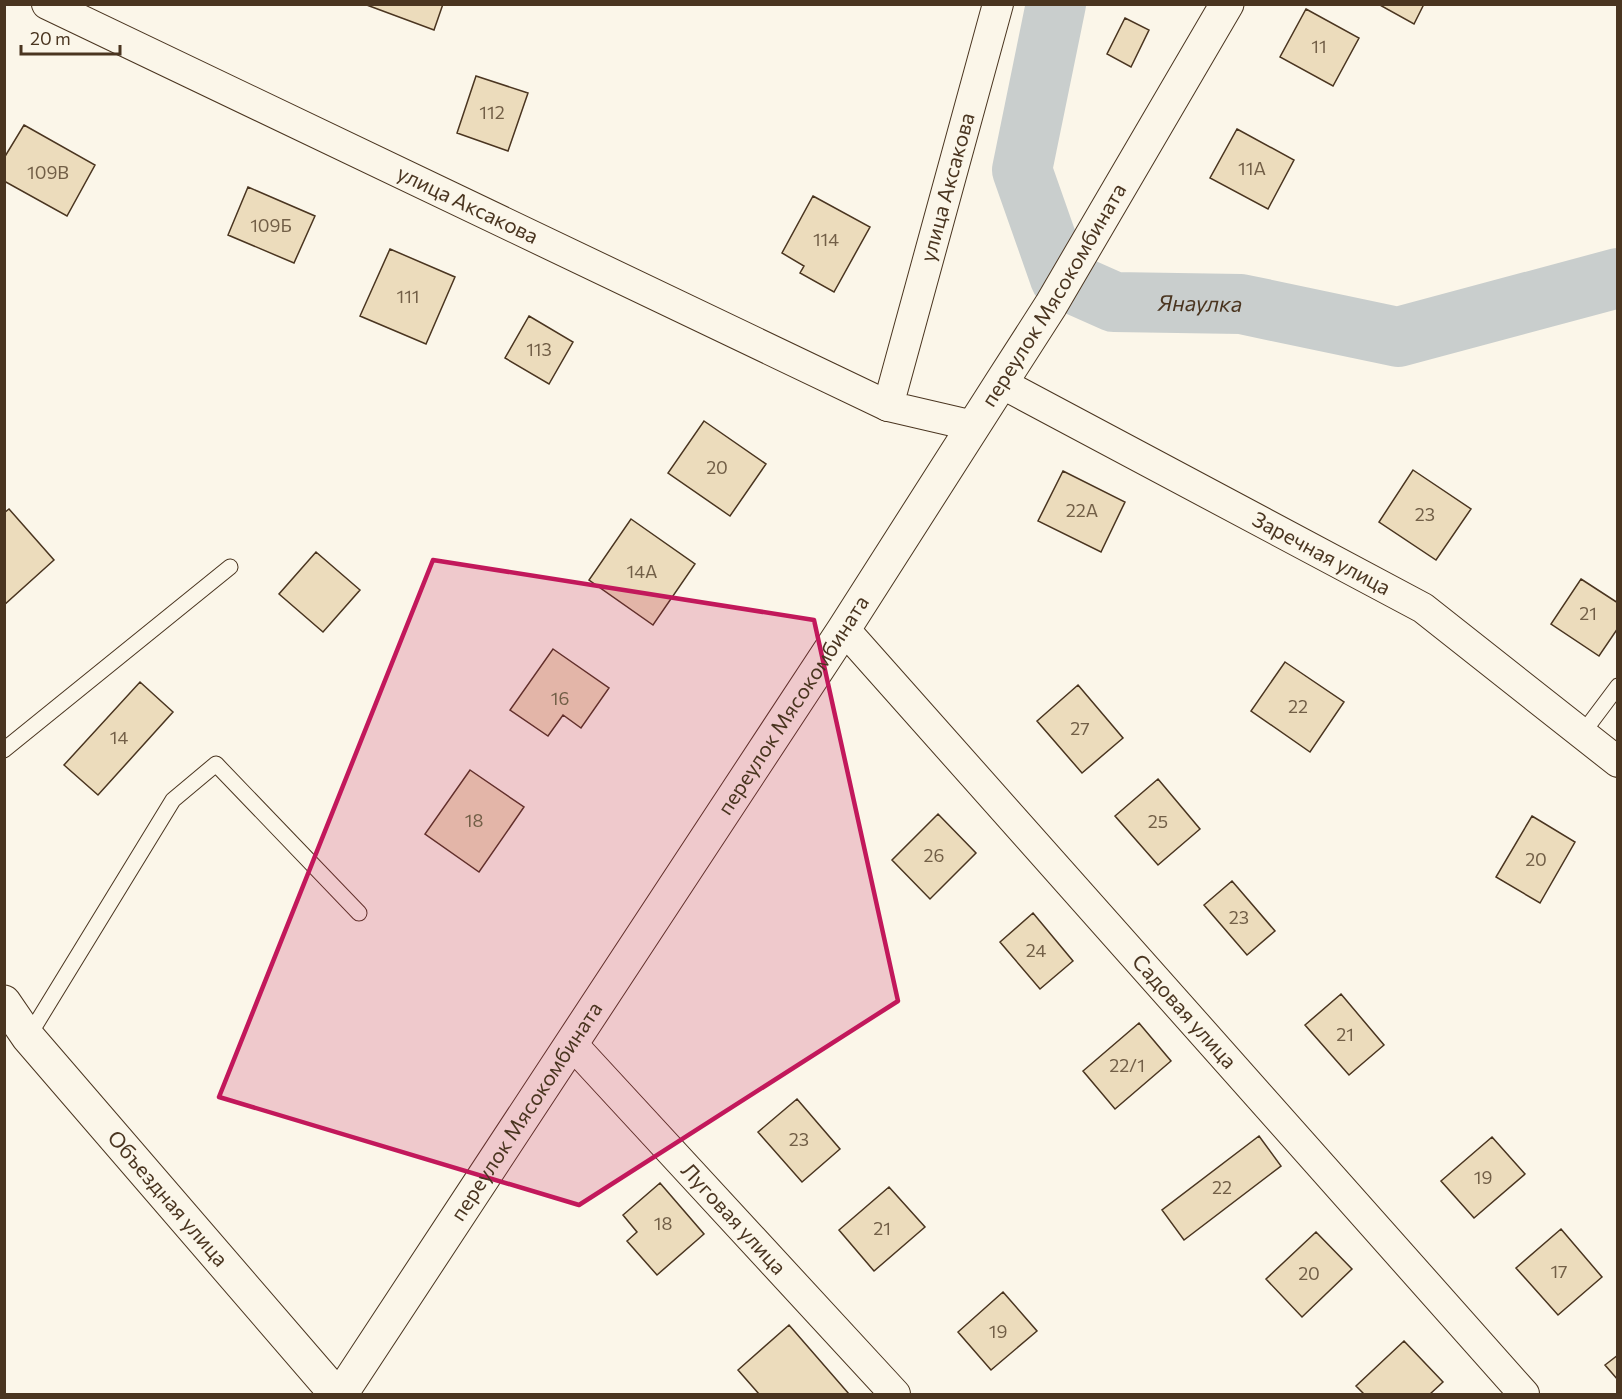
<svg xmlns="http://www.w3.org/2000/svg" width="1622" height="1399" font-family="Commissioner,sans-serif">
  <style>
    .lines { fill: none; stroke-linecap: round; stroke-linejoin: round }
    .river { stroke: #c9cecd; stroke-width: 60 }
    .building { fill: #ecdcbc; stroke: #4a3520; stroke-width: 1.5 }
    .lane-casing { stroke: #4a3520; stroke-width: 17 }
    .street-casing { stroke: #4a3520; stroke-width: 32 }
    .secondary-casing { stroke: #4a3520; stroke-width: 35 }
    .lane { stroke: #fbf6e9; stroke-width: 15 }
    .street { stroke: #fbf6e9; stroke-width: 30 }
    .secondary { stroke: #fbf6e9; stroke-width: 33 }
    .marked { fill: #c2185b; fill-opacity: 0.2; stroke: #c2185b; stroke-width: 4.5; stroke-linejoin: round }
    .labels { text-anchor: middle; stroke-width: 4.5; stroke-linejoin: round; paint-order: stroke }
    .number-label { font-size: 18px; fill: #725f47 }
    .street-label { font-size: 21px; fill: #4a3520; stroke: #fbf6e9 }
    .water-label { font-size: 22px; font-style: italic; fill: #4a3520; stroke: #fbf6e9 }
  </style>
  <rect width="100%" height="100%" fill="#fbf6e9"/>
  <g class="lines">
    <path class="river" id="s1" d="M1056 4 1022 170 1060 278 1114 302 1241 304 1398 337 1618 278"/>
  </g>
  <path class="building" d="M364 4H443L434 30Z
    M1378 4H1424L1414 24Z
    M1306 9 1359 38 1333 86 1280 57Z
    M1125 18 1149 30 1131 67 1107 54Z
    M476 76 528 93 508 151 457 133Z
    M24 125 95 165 67 216 4 181V158Z
    M1237 129 1294 160 1268 209 1210 178Z
    M248 187 315 216 294 263 228 235Z
    M813 196 870 227 834 292 800 273 804 266 782 253Z
    M390 249 455 277 426 344 360 316Z
    M529 316 573 342 549 384 505 358Z
    M704 421 766 464 730 516 668 473Z
    M1413 470 1471 509 1436 560 1379 522Z
    M1063 471 1125 502 1101 552 1038 521Z
    M9 509 54 560 4 605V513Z
    M631 519 695 564 653 625 589 580Z
    M316 552 360 590 323 632 279 594Z
    M1581 579 1618 603V628L1599 656 1551 624Z
    M553 649 609 688 581 728 563 715 548 736 510 710Z
    M1285 662 1344 702 1310 752 1251 711Z
    M140 682 173 712 98 795 64 765Z
    M1078 685 1123 738 1082 773 1037 721Z
    M470 770 524 807 479 872 425 834Z
    M1158 779 1200 829 1158 865 1115 816Z
    M938 814 976 853 930 899 892 860Z
    M1532 816 1575 842 1540 903 1496 877Z
    M1232 881 1275 931 1247 955 1204 905Z
    M1033 913 1073 961 1040 989 1000 942Z
    M1341 994 1384 1045 1349 1075 1305 1025Z
    M1139 1023 1171 1061 1115 1109 1083 1071Z
    M797 1099 840 1149 802 1182 758 1132Z
    M1259 1136 1281 1166 1184 1240 1162 1210Z
    M1492 1137 1525 1174 1474 1218 1441 1181Z
    M660 1183 704 1234 657 1275 627 1241 637 1232 623 1215Z
    M889 1187 925 1227 874 1271 839 1230Z
    M1561 1229 1602 1277 1558 1315 1516 1268Z
    M1316 1232 1352 1269 1302 1317 1266 1279Z
    M1003 1292 1037 1331 991 1370 958 1332Z
    M789 1325 849 1394H759L738 1370Z
    M1404 1341 1443 1382 1430 1394H1364L1356 1386Z
    M1618 1355V1380L1605 1365Z"/>
  <g class="lines">
    <g class="lane-casing">
      <path id="lane" d="M1582 734 1618 686
        M4 750 230 567
        M28 1037 173 800 216 764 359 913"/>
    </g>
    <g class="street-casing">
      <g id="street">
        <path id="s2" d="M47 4 888 406"/>
        <path id="s3" d="M1001 383 1423 608 1618 762"/>
        <path id="s4" d="M974 426 888 406 998 4"/>
        <path id="s5" d="M844 629 1524 1394"/>
        <path id="s6" d="M572 1044 895 1394"/>
      </g>
    </g>
    <g class="secondary-casing">
      <g id="secondary">
        <path id="s7" d="M4 1002 28 1037 336 1394"/>
        <path id="s8" d="M341 1394 844 629 1001 383 1051 305 1227 4"/>
      </g>
    </g>
    <use href="#lane" class="lane"/>
    <use href="#street" class="street"/>
    <use href="#secondary" class="secondary"/>
  </g>
  <path class="marked" d="M433 560 814 620 898 1001 579 1205 219 1097Z"/>
  <g class="labels">
    <g class="number-label">
      <text x="1319" y="53">11</text>
      <text x="492" y="119">112</text>
      <text x="1252" y="175">11А</text>
      <text x="48" y="179">109В</text>
      <text x="271" y="232">109Б</text>
      <text x="826" y="246">114</text>
      <text x="408" y="303">111</text>
      <text x="539" y="356">113</text>
      <text x="717" y="474">20</text>
      <text x="1082" y="517">22А</text>
      <text x="1425" y="521">23</text>
      <text x="642" y="578">14А</text>
      <text x="1588" y="620">21</text>
      <text x="560" y="705">16</text>
      <text x="1298" y="713">22</text>
      <text x="1080" y="735">27</text>
      <text x="119" y="744">14</text>
      <text x="474" y="827">18</text>
      <text x="1158" y="828">25</text>
      <text x="934" y="862">26</text>
      <text x="1536" y="866">20</text>
      <text x="1239" y="924">23</text>
      <text x="1036" y="957">24</text>
      <text x="1345" y="1041">21</text>
      <text x="1127" y="1072">22/1</text>
      <text x="799" y="1146">23</text>
      <text x="1483" y="1184">19</text>
      <text x="1222" y="1194">22</text>
      <text x="663" y="1230">18</text>
      <text x="882" y="1235">21</text>
      <text x="1559" y="1278">17</text>
      <text x="1309" y="1280">20</text>
      <text x="998" y="1338">19</text>
    </g>
    <g class="street-label">
      <text dy="7" stroke="none"><textPath href="#s4" startOffset="315">улица Аксакова</textPath></text>
      <text dy="7" stroke="none"><textPath href="#s2" startOffset="466">улица Аксакова</textPath></text>
      <text dy="7" stroke="none"><textPath href="#s8" startOffset="1310">переулок Мясокомбината</textPath></text>
      <text dy="7" stroke="none"><textPath href="#s3" startOffset="363">Заречная улица</textPath></text>
      <text dy="7" stroke="none"><textPath href="#s8" startOffset="824">переулок Мясокомбината</textPath></text>
      <text dy="7" stroke="none"><textPath href="#s5" startOffset="512">Садовая улица</textPath></text>
      <text dy="7" stroke="none"><textPath href="#s8" startOffset="338">переулок Мясокомбината</textPath></text>
      <text dy="7" stroke="none"><textPath href="#s7" startOffset="256">Объездная улица</textPath></text>
      <text dy="7" stroke="none"><textPath href="#s6" startOffset="238">Луговая улица</textPath></text>
    </g>
    <g class="water-label">
      <text dy="8" stroke="none"><textPath href="#s1" startOffset="429">Янаулка</textPath></text>
    </g>
  </g>
  <rect width="1622" height="1399" fill="none" stroke="#4a3520" stroke-width="12"/>
  <path d="M21 45v9h99v-9" fill="none" stroke="#4a3520" stroke-width="3"/>
  <text x="30" y="45" font-size="18" fill="#4a3520" stroke="#fbf6e9" stroke-width="4.5" paint-order="stroke">20 m</text>
</svg>
